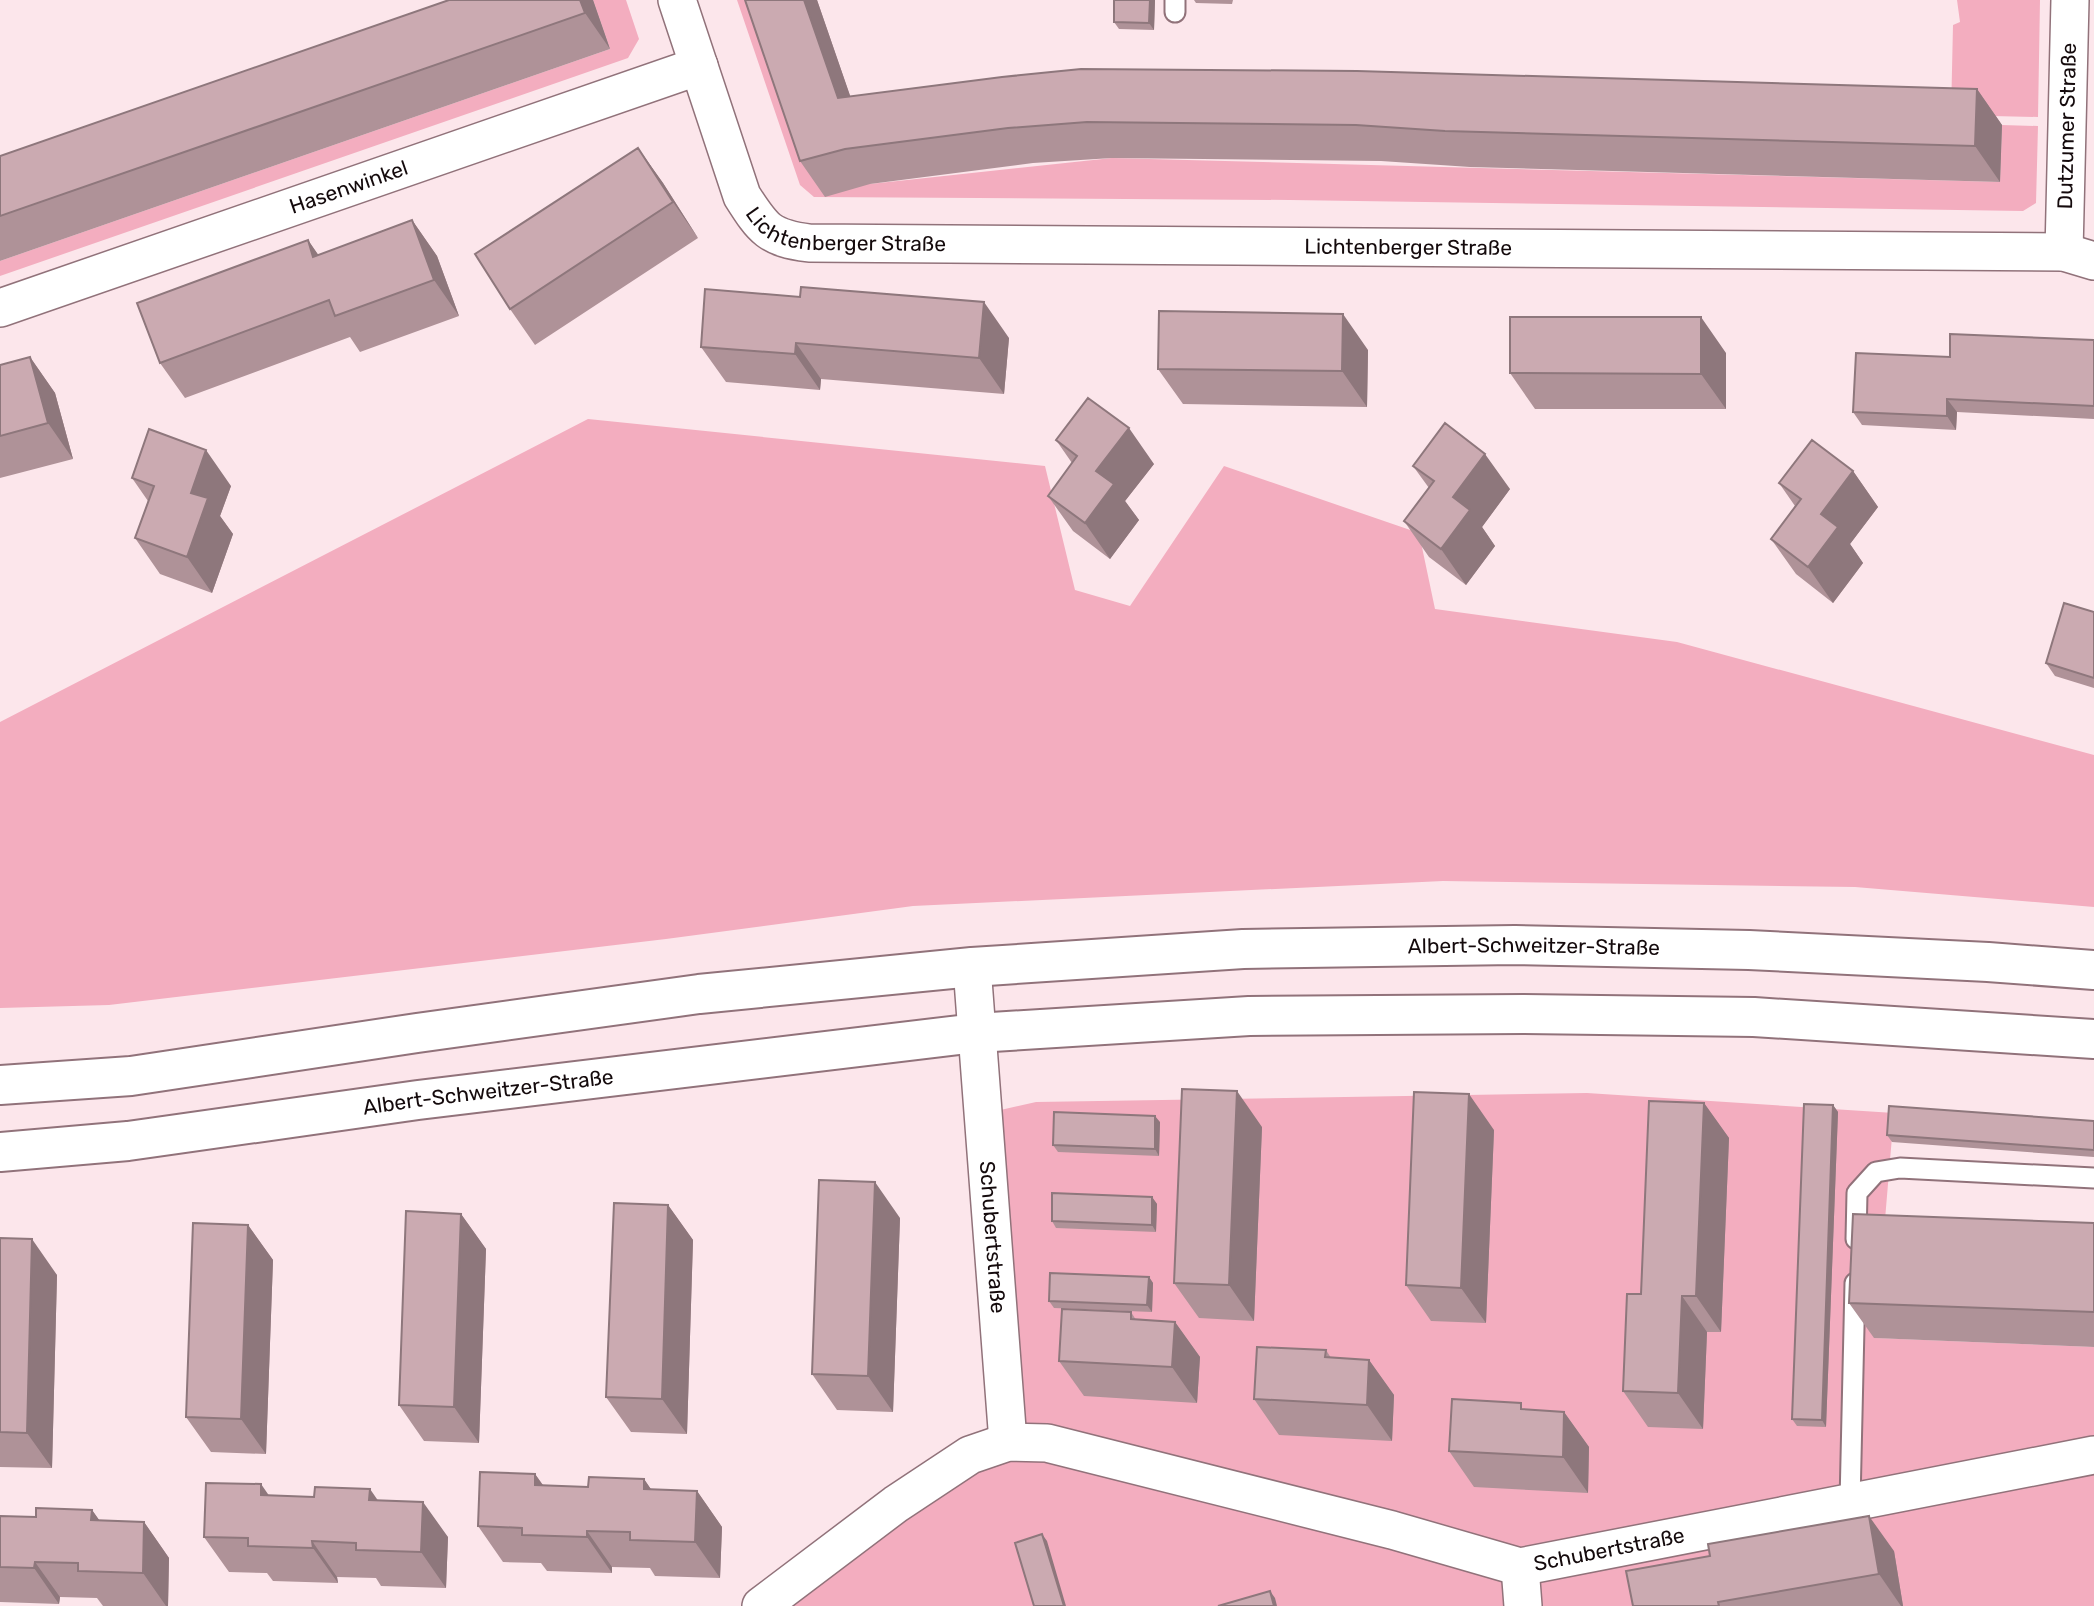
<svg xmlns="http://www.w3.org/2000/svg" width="2094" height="1606" font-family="Rubik,sans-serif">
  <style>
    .green { fill: #f3adbf }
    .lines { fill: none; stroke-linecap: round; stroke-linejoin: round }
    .service-casing { stroke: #91727a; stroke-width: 23 }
    .minor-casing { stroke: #91727a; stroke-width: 40 }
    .secondary-casing { stroke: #91727a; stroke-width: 42 }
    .service { stroke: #fff; stroke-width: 19 }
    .minor { stroke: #fff; stroke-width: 37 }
    .secondary { stroke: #fff; stroke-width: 38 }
    .wall { fill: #af9298 }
    .shaded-wall { fill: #8e777c }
    .building { fill: #cbaab1; stroke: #8e777c; stroke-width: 2 }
    .labels { text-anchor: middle; stroke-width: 5; stroke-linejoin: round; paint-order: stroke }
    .street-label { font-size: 21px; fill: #140a0c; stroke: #fff8f9 }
  </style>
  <rect width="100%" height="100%" fill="#fce6eb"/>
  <path class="green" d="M593 0H626L639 39 628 58 0 276V261L610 49Z
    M737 0H758L870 184 1112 158 2000 182 2002 125 2038 126 2036 203 2023 211 1290 200 814 197 800 185Z
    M1957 0H2040L2038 117 1951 115 1953 25 1960 22Z
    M588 419 1045 466 1075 590 1130 606 1224 466 1419 533 1435 609 1677 642 2094 755V907L1855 887 1443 881 913 906 666 939 109 1005 0 1008V722Z
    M1587 1093 1894 1113 1875 1338 2094 1347V1606H761L1008 1442 983 1114 1036 1102Z"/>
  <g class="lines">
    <g class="service-casing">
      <path id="service" d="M1175 12V0
        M1856 1239 1857 1193 1876 1172 1900 1168 2094 1178
        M1850 1502 1855 1283"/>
    </g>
    <g class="minor-casing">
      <g id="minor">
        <path id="s1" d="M677 0 742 196C763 229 769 238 809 243L2064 252 2094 261"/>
        <path id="s2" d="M2064 252 2070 0"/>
        <path id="s3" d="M0 308 699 66"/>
        <path id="s4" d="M972 967 1008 1442"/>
        <path d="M1520 1567 1523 1606"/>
        <path id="s5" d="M761 1606 896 1504 970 1455 1008 1442 1047 1443 1392 1530 1520 1567 2094 1455"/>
      </g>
    </g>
    <g class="secondary-casing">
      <g id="secondary">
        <path id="s6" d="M0 1085 131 1076 417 1033 699 994 972 967 1243 949 1515 945 1749 950 1988 962 2094 970"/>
        <path id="s7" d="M0 1152 128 1141 418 1100 976 1033 1249 1016 1523 1014 1754 1017 2094 1039"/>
      </g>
    </g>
    <use href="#service" class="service"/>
    <use href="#minor" class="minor"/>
    <use href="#secondary" class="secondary"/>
  </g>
  <path class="wall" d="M449 0H593L610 49 0 261V156Z
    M745 0H817L850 96 1977 89 2002 125 2000 182 1470 167 1381 161 1112 158 1033 163 870 184 825 197 800 161Z
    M1114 0H1155L1154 30 1119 29 1114 22Z
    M1194 0H1233L1232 4 1196 3Z
    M638 148 663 183 698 238 535 345 510 309Z
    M412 220 437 256 459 316 360 352 350 337 185 398 160 363 308 240 318 255Z
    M705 289 1009 338 1004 394 821 379 820 390 726 382 701 347Z
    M2094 340V419L1957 412 1956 430 1862 425 1853 412 1950 357Z
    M1368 350 1367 407 1183 404 1158 369Z
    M1726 353V409H1535L1510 373Z
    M30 357 55 393 73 459 0 478V365Z
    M1056 440 1154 464 1125 501 1139 520 1110 559 1073 531 1048 496 1072 463Z
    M1413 466 1510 489 1482 527 1495 546 1466 585 1429 557 1404 521 1429 488Z
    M1853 471 1878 507 1850 544 1863 563 1833 603 1796 574 1771 539 1795 506 1779 483Z
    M132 478 231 486 220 516 233 534 212 593 160 574 135 538 148 501Z
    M2094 612V688L2055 676 2046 663Z
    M1704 1103 1729 1138 1721 1332H1707L1703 1429 1648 1427 1623 1391 1641 1294Z
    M1833 1105 1838 1112 1826 1427 1797 1426 1792 1419Z
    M2094 1121V1157L1892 1142 1887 1135Z
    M1160 1122 1159 1156 1058 1152 1053 1145Z
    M1262 1127 1254 1321 1199 1318 1174 1283Z
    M1494 1130 1486 1323 1431 1321 1406 1285Z
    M1152 1197 1157 1204 1156 1232 1056 1228 1052 1221Z
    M668 1205 693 1240 687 1434 631 1432 606 1397Z
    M461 1214 486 1249 479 1443 424 1441 399 1405Z
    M900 1218 893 1412 837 1410 812 1374Z
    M2094 1223V1347L1874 1338 1849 1303Z
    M248 1225 273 1260 266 1454 211 1452 186 1417Z
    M0 1238 57 1275 52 1468 0 1467Z
    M1149 1277 1153 1283 1152 1312 1054 1308 1049 1301Z
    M1131 1312 1136 1320 1175 1322 1200 1357 1197 1403 1084 1396 1059 1361Z
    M1326 1350 1331 1358 1369 1360 1394 1395 1392 1441 1279 1435 1254 1399Z
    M1564 1412 1589 1447 1588 1493 1474 1487 1449 1451Z
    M535 1474 543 1485 588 1487 644 1479 651 1490 697 1491 722 1527 720 1578 655 1576 650 1568 612 1567V1573L547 1571 541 1563 503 1562 478 1526Z
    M269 1495 377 1500 448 1537 446 1588 381 1586 376 1578 337 1577 338 1583 273 1581 267 1573 229 1572 204 1537Z
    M92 1510 99 1520 144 1522 169 1558 168 1606H103L97 1598 60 1597 59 1604 0 1602V1516L36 1517Z
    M1894 1551 1903 1606H1633Z"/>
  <path class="shaded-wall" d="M580 0H593L610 49 585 13Z
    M804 0H817L863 133 838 98Z
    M1150 0H1155L1154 30 1149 23Z
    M1977 89 2002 125 2000 182 1975 146Z
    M638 148 663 183 698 238 673 202Z
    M412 220 437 256 459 316 434 280Z
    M308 240 333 276 313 257Z
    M984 302 1009 338 1004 394 979 358Z
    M1343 314 1368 350 1367 407 1342 371Z
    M1701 317 1726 353V409L1701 374Z
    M796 343 821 379 820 390 795 354Z
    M30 357 55 393 73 459 48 423Z
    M1947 399 1957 412 1956 430 1947 416Z
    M1129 428 1154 464 1125 501 1139 520 1110 559 1085 523 1096 471Z
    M206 450 231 486 220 516 233 534 212 593 187 557 191 493Z
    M1485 454 1510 489 1482 527 1495 546 1466 585 1441 549 1453 497Z
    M1853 471 1878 507 1850 544 1863 563 1833 603 1808 567 1821 514Z
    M1237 1091 1262 1127 1254 1321 1229 1285Z
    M1469 1094 1494 1130 1486 1323 1461 1288Z
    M1704 1103 1729 1138 1721 1332 1696 1296Z
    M1833 1105 1838 1112 1826 1427 1822 1420Z
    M1155 1116 1160 1122 1159 1156 1155 1149Z
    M875 1182 900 1218 893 1412 868 1376Z
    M1152 1197 1157 1204 1156 1232 1152 1225Z
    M668 1205 693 1240 687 1434 662 1399Z
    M461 1214 486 1249 479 1443 454 1407Z
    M248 1225 273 1260 266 1454 241 1419Z
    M32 1239 57 1275 52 1468 27 1433Z
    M1149 1277 1153 1283 1152 1312 1147 1305Z
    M1682 1296 1707 1332 1703 1429 1678 1393Z
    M1175 1322 1200 1357 1197 1403 1172 1367Z
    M1369 1360 1394 1395 1392 1441 1367 1405Z
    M1564 1412 1589 1447 1588 1493 1563 1457Z
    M535 1474 560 1510 535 1485Z
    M644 1479 669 1515 644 1489Z
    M261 1484 286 1520 261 1495Z
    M370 1489 395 1525 369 1500Z
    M697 1491 722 1527 720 1578 695 1542Z
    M423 1502 448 1537 446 1588 421 1552Z
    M92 1510 117 1545 91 1520Z
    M1869 1516 1894 1551 1903 1606H1901L1879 1574Z
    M144 1522 169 1558 168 1606H166L143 1573Z
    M587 1531 612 1567V1573L587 1537Z
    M1042 1534 1047 1541 1066 1606H1064Z
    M312 1541 337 1577 338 1583 313 1548Z
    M35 1562 60 1597 59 1604 34 1568Z
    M1270 1591 1275 1598 1277 1606H1274Z"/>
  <path class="building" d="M449 0H580L585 13 0 216V156Z
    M745 0H804L838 98 1002 77 1081 69 1357 71 1977 89 1975 146 1445 131 1356 125 1087 122 1008 128 845 149 800 161Z
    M1114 0H1150L1149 23 1114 22Z
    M638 148 673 202 510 309 475 254Z
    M412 220 434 280 335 316 329 300 160 363 137 303 308 240 313 257Z
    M801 287 984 302 979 358 796 343 795 354 701 347 705 289 800 297Z
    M1159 311 1343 314 1342 371 1158 369Z
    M1510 317H1701V374L1510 373Z
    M1950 334 2094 340V406L1947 399V416L1853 412 1856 353 1950 357Z
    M30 357 48 423 0 436V365Z
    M1088 398 1129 428 1096 471 1114 484 1085 523 1048 496 1077 456 1056 440Z
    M1445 423 1485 454 1453 497 1470 510 1441 549 1404 521 1434 481 1413 466Z
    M149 429 206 450 191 493 208 498 187 557 135 538 154 486 132 478Z
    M1812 440 1853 471 1821 514 1838 527 1808 567 1771 539 1801 499 1779 483Z
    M2064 603 2094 612V678L2046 663Z
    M1182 1089 1237 1091 1229 1285 1174 1283Z
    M1414 1092 1469 1094 1461 1288 1406 1285Z
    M1649 1101 1704 1103 1696 1296H1682L1678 1393 1623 1391 1627 1294H1641Z
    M1804 1104 1833 1105 1822 1420 1792 1419Z
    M1889 1106 2094 1121V1150L1887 1135Z
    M1054 1112 1155 1116V1149L1053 1145Z
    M819 1180 875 1182 868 1376 812 1374Z
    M1052 1193 1152 1197V1225L1052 1221Z
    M614 1203 668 1205 662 1399 606 1397Z
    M406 1211 461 1214 454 1407 399 1405Z
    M1853 1214 2094 1223V1312L1849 1303Z
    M193 1223 248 1225 241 1419 186 1417Z
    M0 1238 32 1239 27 1433 0 1432Z
    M1050 1273 1149 1277 1147 1305 1049 1301Z
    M1062 1309 1131 1312V1319L1175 1322 1172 1367 1059 1361Z
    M1257 1347 1326 1350 1325 1357 1369 1360 1367 1405 1254 1399Z
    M1452 1399 1521 1403V1409L1564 1412 1563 1457 1449 1451Z
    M480 1472 535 1474V1485L588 1487 589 1477 644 1479V1489L697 1491 695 1542 630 1540V1532L587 1531V1537L522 1535V1528L478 1526Z
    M206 1483 261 1484V1495L314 1497 315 1487 370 1489 369 1500 423 1502 421 1552 356 1550V1543L312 1541 313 1548 248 1546V1538L204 1537Z
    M36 1508 92 1510 91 1520 144 1522 143 1573 78 1571V1563L35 1562 34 1568 0 1567V1516L36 1517Z
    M1869 1516 1879 1574 1718 1602 1719 1606H1633L1626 1571 1710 1556 1708 1544Z
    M1042 1534 1064 1606H1034L1015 1543Z
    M1270 1591 1274 1606H1218Z"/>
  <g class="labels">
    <g class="street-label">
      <text dy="7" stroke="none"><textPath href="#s2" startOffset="126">Dutzumer Straße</textPath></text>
      <text dy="7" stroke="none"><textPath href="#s3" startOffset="369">Hasenwinkel</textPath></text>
      <text dy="7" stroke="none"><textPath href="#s1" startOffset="326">Lichtenberger Straße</textPath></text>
      <text dy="7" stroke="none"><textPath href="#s1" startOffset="892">Lichtenberger Straße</textPath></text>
      <text dy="7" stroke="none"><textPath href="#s6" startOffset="1542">Albert-Schweitzer-Straße</textPath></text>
      <text dy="7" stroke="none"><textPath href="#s7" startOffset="492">Albert-Schweitzer-Straße</textPath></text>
      <text dy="7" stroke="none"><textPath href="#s4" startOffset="271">Schubertstraße</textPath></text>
      <text dy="7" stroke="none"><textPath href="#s5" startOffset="917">Schubertstraße</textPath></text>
    </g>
  </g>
</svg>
